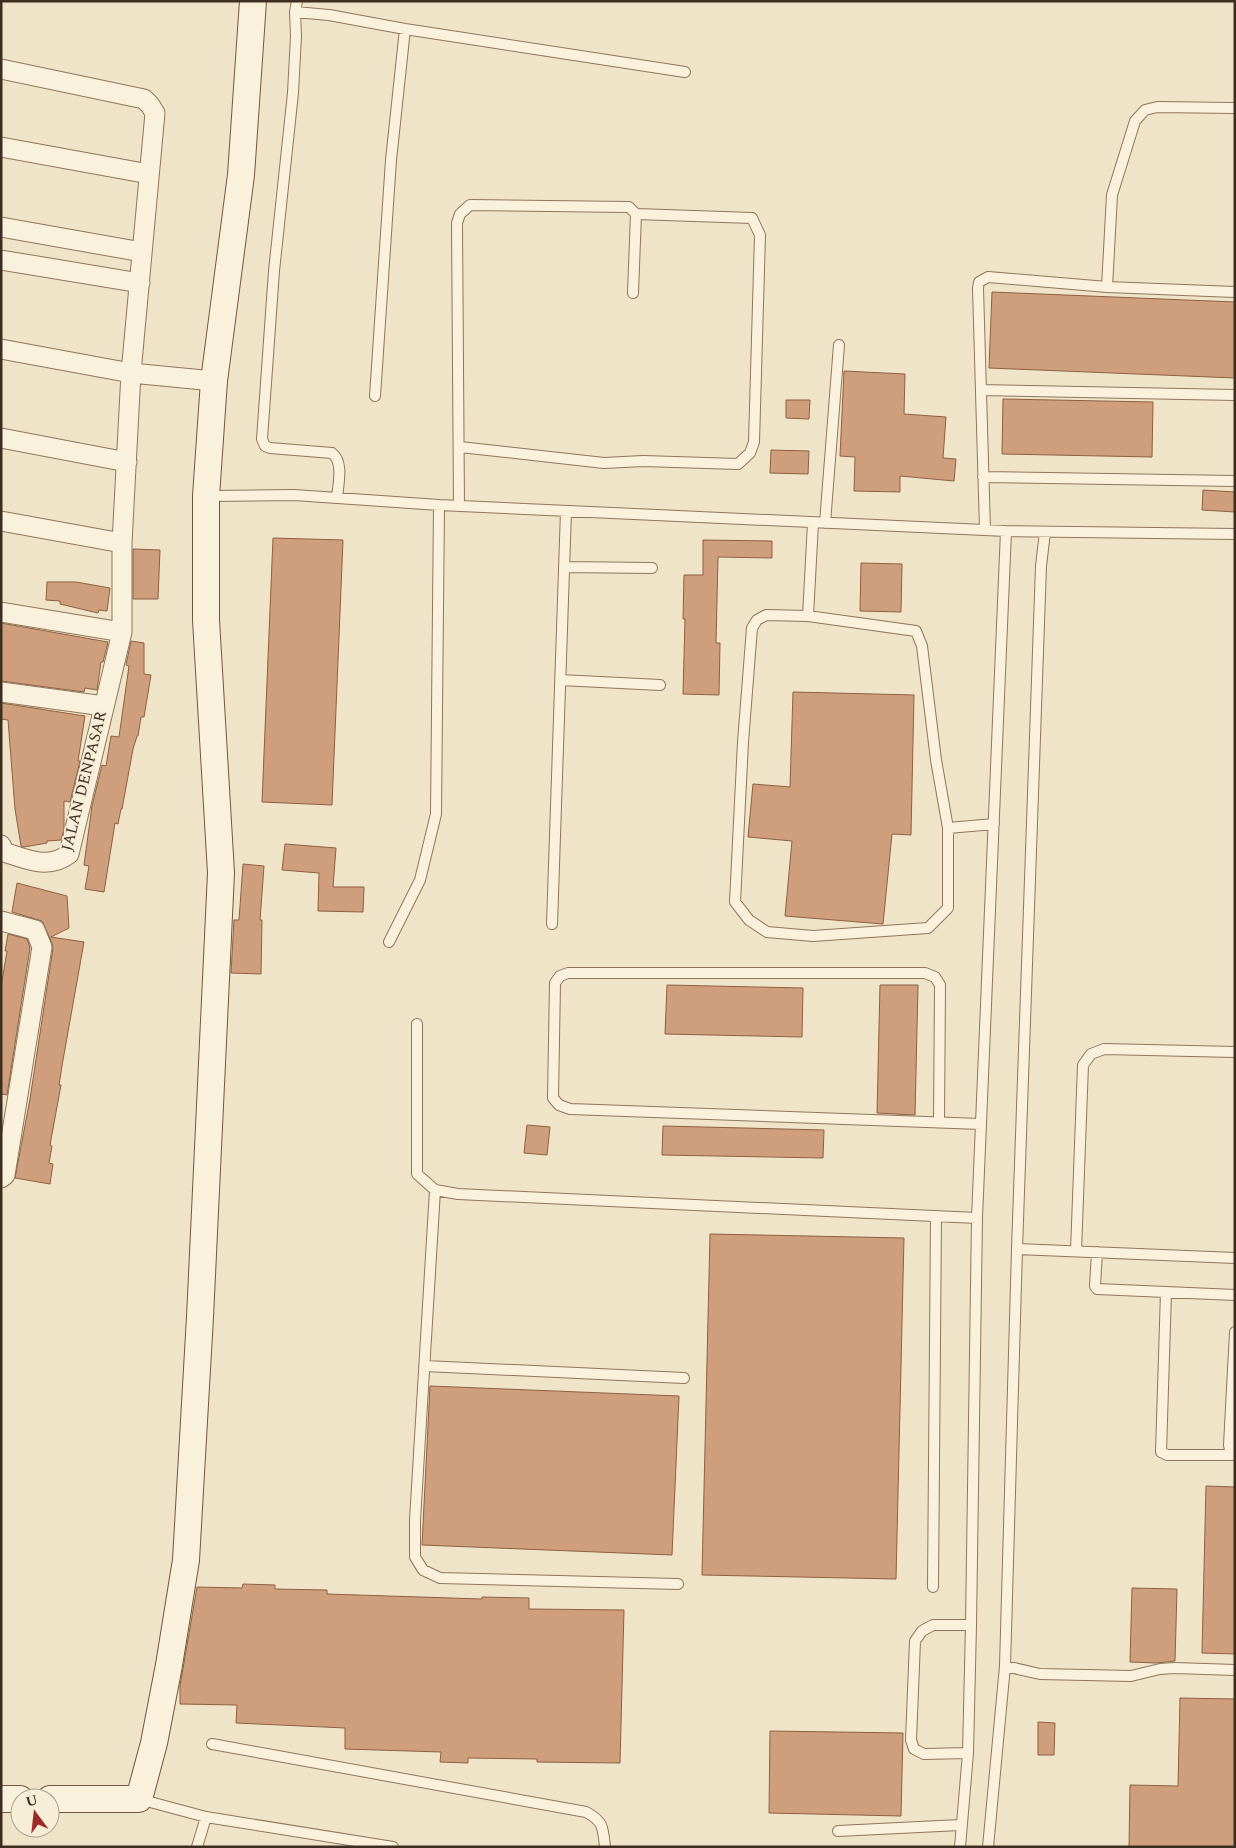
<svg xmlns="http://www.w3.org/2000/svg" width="1236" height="1848" font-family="Spectral,serif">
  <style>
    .building { fill: #cf9f7d; stroke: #8d5f41 }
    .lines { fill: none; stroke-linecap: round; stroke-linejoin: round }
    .service-casing { stroke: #8d765c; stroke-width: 12 }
    .minor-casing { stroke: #8d765c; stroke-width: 21 }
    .secondary-casing { stroke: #6f573f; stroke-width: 28 }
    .service { stroke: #faf1dc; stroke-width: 10 }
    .minor { stroke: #faf1dc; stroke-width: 19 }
    .secondary { stroke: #faf1dc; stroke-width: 26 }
    .labels { text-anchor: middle; stroke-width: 4; stroke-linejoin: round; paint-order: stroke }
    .street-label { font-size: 16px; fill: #3d2e20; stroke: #f7eed8 }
  </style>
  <rect width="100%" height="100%" fill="#f0e4c8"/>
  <path class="building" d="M992 292 1235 302V378L989 368Z
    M844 371 905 374 904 414 946 417 943 458 956 459 954 481 900 476V492L854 491 855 457 840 456Z
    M1003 399 1153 402 1152 457 1002 454Z
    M786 400H810L809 419 786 418Z
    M771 450 809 451 808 474 770 473Z
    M1203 490 1235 492V512L1202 510Z
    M273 538 343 540 332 805 262 802Z
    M703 540 772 541V558L718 557 716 643H720L719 695 683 694 685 619H683L684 575H703Z
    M133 549 160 550 158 599H133Z
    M861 563 902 564 901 612 860 611Z
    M47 582H76L110 588 107 611 99 610 98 613 60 604V601L46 600Z
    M1 623 108 642 103 662H101L97 690 85 688 84 692 1 681Z
    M131 641 144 643V674L151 675 144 717H141L138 736H137L133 749 122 809H121L118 824 115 823 104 892 85 889 89 866 84 865 92 806 102 765 106 766 111 736 119 737 129 666 126 665Z
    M793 692 914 695 911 835 892 834 883 924 785 916 792 841 748 837 753 784 790 787Z
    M1 703 85 716 78 761H80L70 802 64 801V829L61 840 47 841V843L24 847 21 846 15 809 8 720 1 719Z
    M285 844 336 848 333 887H364L363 912 318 911 319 873 282 870Z
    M243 864 264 866 260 920H262L261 974 231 973 234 920H239Z
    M17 883 67 896 69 928 51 937 84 942 63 1060 59 1085H61L50 1145 52 1146 49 1163 53 1164 50 1184 15 1178 30 1099 53 948 52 943 42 921 12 912Z
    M8 934 27 939 30 948 7 1095 1 1094V987L7 951H5Z
    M667 985 803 988 802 1037 665 1034Z
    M880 985H918L915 1115 877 1113Z
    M527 1125 550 1127 547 1155 524 1153Z
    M663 1126 824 1130 823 1158 662 1155Z
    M710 1234 904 1238 896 1579 702 1575Z
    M430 1386 679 1396 672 1555 422 1545Z
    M1206 1486 1235 1487V1654L1202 1653Z
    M243 1584 275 1585V1589L327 1590V1594L482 1599V1597L529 1598V1609L624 1610 620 1763 537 1762V1759L468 1758V1763L440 1762 441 1752 345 1749V1728L236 1723 237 1705 180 1704V1686L197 1587 242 1588Z
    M1132 1588 1177 1589 1175 1661 1156 1663 1130 1662Z
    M1180 1698 1235 1699V1847H1129L1130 1785 1178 1786Z
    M1038 1722 1055 1723 1054 1755H1038Z
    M770 1731 903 1733 901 1816 769 1813Z"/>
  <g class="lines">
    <g class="service-casing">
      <path id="service" d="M295 12 297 1
        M1107 287 1112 195 1135 121 1145 110 1157 107 1235 108
        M981 390 1235 395
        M375 396 391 160 405 29
        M460 447 604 463 643 461 738 464 750 453 754 442 760 235 752 218 636 214
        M983 477 1235 481
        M207 496 294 495 439 505 1006 531 1235 534
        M337 498C338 485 344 462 332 453L270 448 265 446 262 439 274 271 293 93 296 36 295 12 329 15 405 29 685 72
        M459 506 457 223 460 214 470 205 629 207 636 214 633 293
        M825 523 839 345
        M985 530 978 288 979 282 988 277 1107 287 1235 292
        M564 567 652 568
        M808 616 916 631 922 646 936 760 948 828V908L928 928 813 936 767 932 749 920 735 902 743 742 752 628 757 620 766 615 808 616 813 523
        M560 680 660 685
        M948 828 994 824
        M552 924 566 511
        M389 942 420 880 436 814 439 505
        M417 1024V1174L435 1190 458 1194 977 1218
        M939 1122 940 985 935 977 925 973H568L560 976 555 983 553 1098 559 1105 570 1109 981 1124
        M435 1190 415 1520V1557L423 1570 440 1578 678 1584
        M1017 1249 1235 1258
        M1076 1251 1083 1065 1091 1054 1104 1049 1235 1052
        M1097 1252 1095 1286 1097 1289 1235 1295
        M1166 1292 1161 1452 1167 1455H1233
        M1235 1332 1229 1445 1230 1450 1233 1455H1235
        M425 1366 684 1378
        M933 1587 936 1216
        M1005 1666 1040 1674 1131 1676 1160 1669 1175 1668 1235 1670
        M212 1744 586 1812C603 1821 603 1827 605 1847
        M968 1753 924 1754 914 1749 911 1740 915 1641 922 1631 933 1625H971
        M139 1799 206 1817 393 1847
        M838 1831 960 1825
        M197 1847 206 1817
        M960 1847 968 1753 971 1625 977 1218 1006 531
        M988 1847 1005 1666 1017 1249 1041 566 1045 532"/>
    </g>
    <g class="minor-casing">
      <path id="minor" d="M1 69 144 99 150 105 155 113 131 373 122 543V632L69 854C48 870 26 859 4 852L1 845
        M1 147 149 174
        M1 227 142 252
        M1 260 140 283
        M1 349 131 373 214 381
        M1 438 127 462
        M1 521 122 543
        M1 612 122 632
        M1 692 104 706
        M1 921 35 930 42 947 5 1175 1 1178"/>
    </g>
    <g class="secondary-casing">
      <path id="secondary" d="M1 1799H20
        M50 1799H139L154 1743 169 1665 186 1560 200 1317 221 873 206 620V496L214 381 241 175 253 1"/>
    </g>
    <use href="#service" class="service"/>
    <use href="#minor" class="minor"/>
    <use href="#secondary" class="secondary"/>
  </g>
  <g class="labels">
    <g class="street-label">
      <text transform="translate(83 781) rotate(-76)" y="6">JALAN DENPASAR</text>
    </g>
  </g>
  <rect width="1236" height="1848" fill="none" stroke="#3d2e20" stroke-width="5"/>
  <g transform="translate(35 1813) rotate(345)"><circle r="24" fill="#f7eed8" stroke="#ada18e"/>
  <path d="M0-4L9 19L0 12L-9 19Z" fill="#9e2a2b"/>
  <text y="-8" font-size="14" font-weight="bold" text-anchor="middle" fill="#3d2e20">U</text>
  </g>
</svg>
